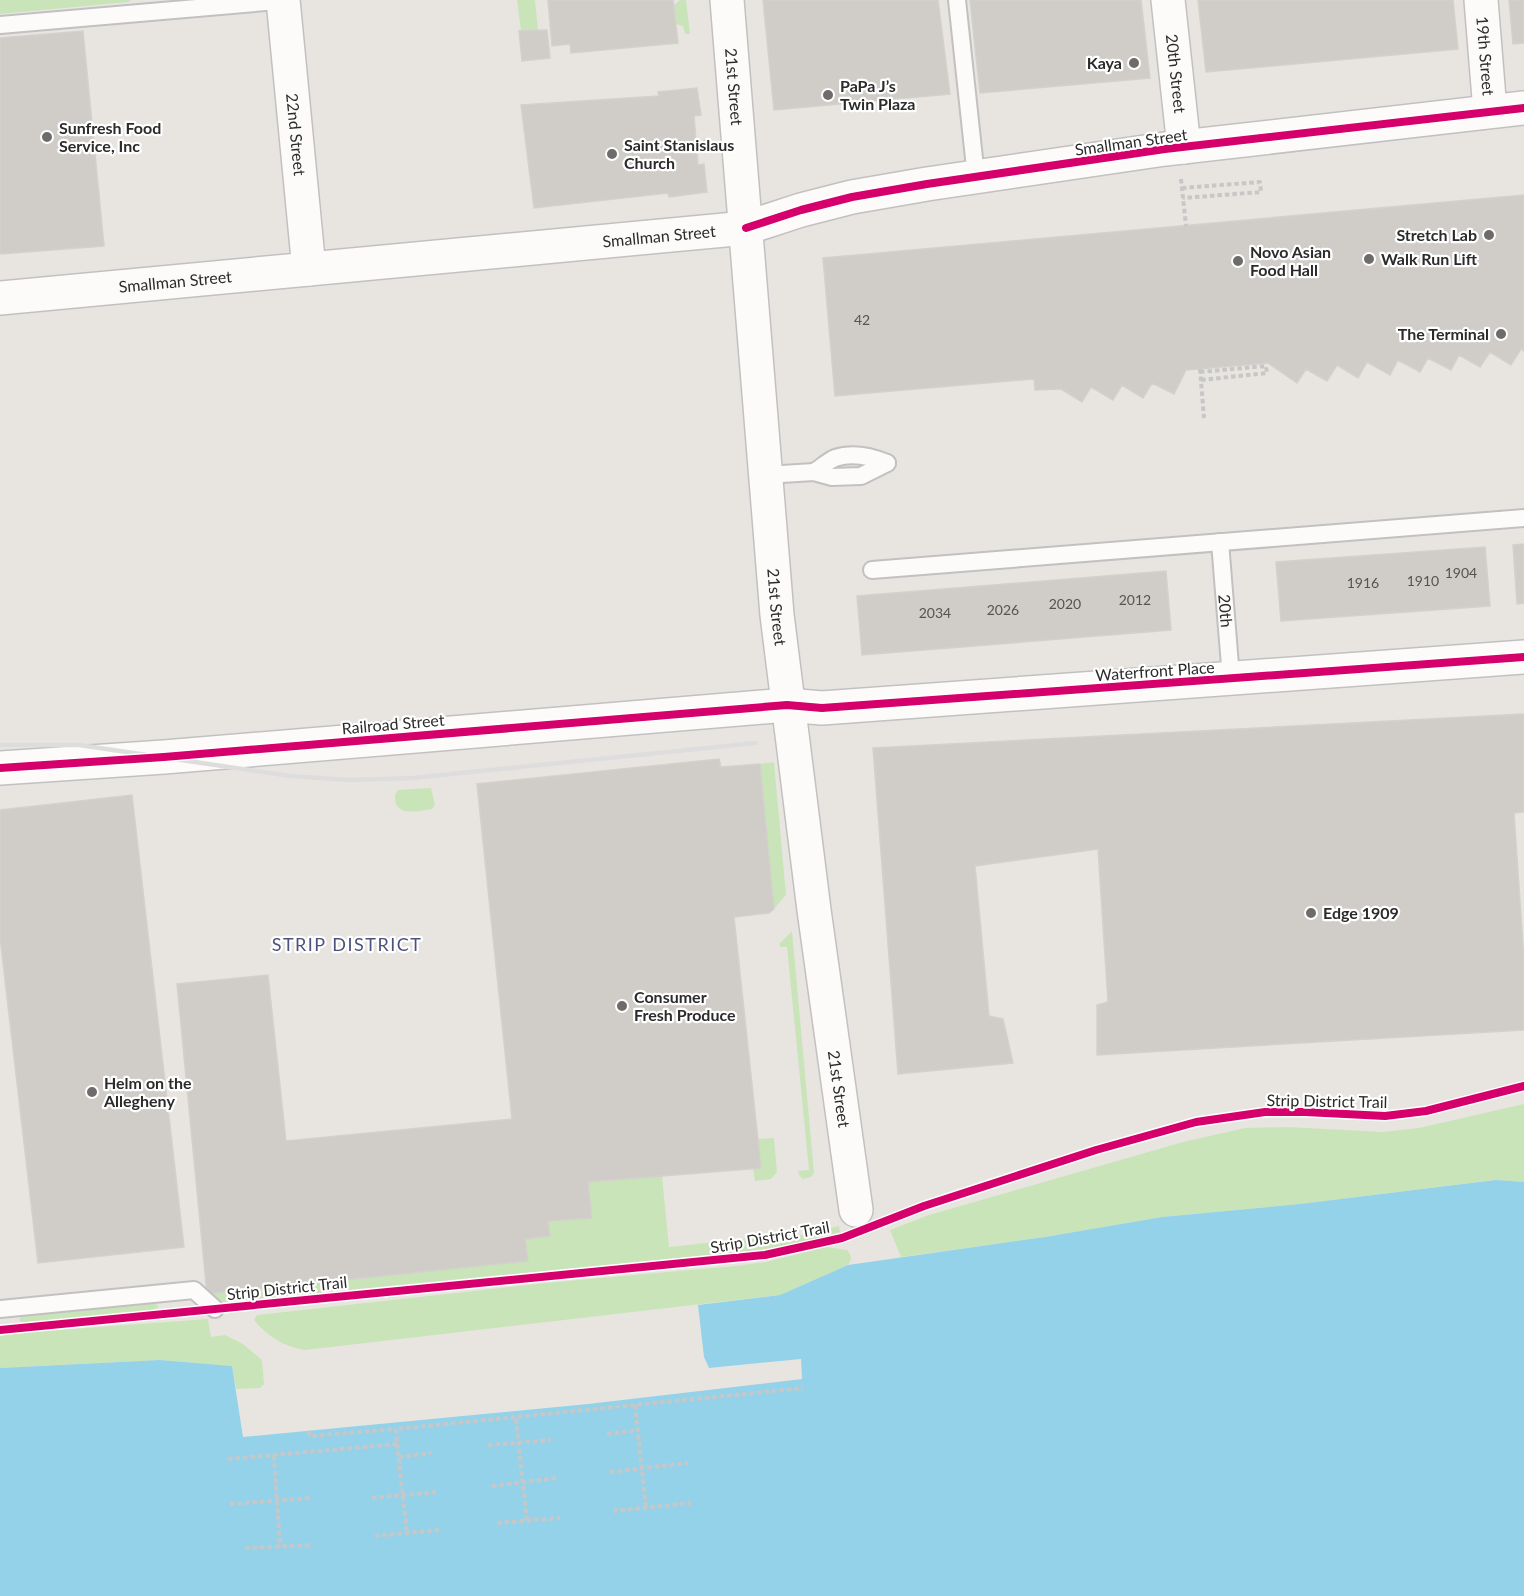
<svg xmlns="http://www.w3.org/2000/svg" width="1524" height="1596" font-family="Lato,sans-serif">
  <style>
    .green { fill: #cae4b9 }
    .water { fill: #94d2ea }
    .building { fill: #d0cdc9; stroke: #d3d1cc; stroke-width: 1.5 }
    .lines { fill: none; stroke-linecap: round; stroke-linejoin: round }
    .lane-casing { stroke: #c2c1c1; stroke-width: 20 }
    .street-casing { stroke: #c2c1c1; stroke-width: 36 }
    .secondary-casing { stroke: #c2c1c1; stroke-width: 36 }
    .path { stroke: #c8c7c7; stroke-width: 4; stroke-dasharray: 4.5 3; stroke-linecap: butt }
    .lane { stroke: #fcfbfa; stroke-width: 16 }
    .street { stroke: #fcfbfa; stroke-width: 33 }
    .secondary { stroke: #fcfbfa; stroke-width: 33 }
    .rail { stroke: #deddde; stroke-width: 4.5 }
    .cycleway-casing { stroke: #fff; stroke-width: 11 }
    .cycleway { stroke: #d6006c; stroke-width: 8 }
    .poi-dot { fill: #6d6c6a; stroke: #fff; stroke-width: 2 }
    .labels { text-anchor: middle; stroke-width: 4.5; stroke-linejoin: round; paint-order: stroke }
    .number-label { font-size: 14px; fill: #555453 }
    .street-label { font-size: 16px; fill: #2b2b2b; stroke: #fff }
    .poi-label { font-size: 16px; font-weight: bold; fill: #2b2b2b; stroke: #fff; text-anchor: start }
    .neighbourhood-label { font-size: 18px; letter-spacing: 1.5px; fill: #4b527b; stroke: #fff }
  </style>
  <rect width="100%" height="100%" fill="#e8e5e0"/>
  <path class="green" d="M0 0H130L129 2 0 14Z
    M517 0H535L538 30 521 31Z
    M680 0H686L690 34H685L683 26 676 24 674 5Z
    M774 762 786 895 774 909 760 764Z
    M431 788 435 805 432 809C420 811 396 817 395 799 395 793 395 795 398 790Z
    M792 931 814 1173 811 1177 803 1179 799 1175 798 1171 809 1170 787 947H781L779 944Z
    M1524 1104V1182L1496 1180 1300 1204 1162 1217 1045 1237 901 1257 890 1230 929 1215 1183 1142 1245 1128 1288 1127 1383 1132 1419 1128Z
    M774 1138 777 1172 771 1179 755 1181 753 1169 761 1168 758 1139Z
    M662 1176 669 1247 797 1233 798 1236 839 1226 840 1232 808 1241 760 1250 225 1302 219 1301 207 1294 528 1261 525 1239 549 1236 548 1221 592 1217 588 1182Z
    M826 1247 847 1250C852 1255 852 1260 848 1265L780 1295 305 1350C284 1347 267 1336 254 1320L257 1315 545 1283 735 1266 766 1262Z
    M153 1301 159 1307 150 1312 24 1325 19 1320 22 1314Z
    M208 1319 211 1337 225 1335 243 1344 262 1360 264 1384 260 1388 236 1389 232 1366 160 1360 0 1368V1336L19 1333Z"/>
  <path class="water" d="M1496 1180 1524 1182V1596H0V1368L160 1360 232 1366 243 1437 588 1404 802 1379 801 1359 709 1368 704 1357 698 1305 780 1295 848 1265 1045 1237 1162 1217 1300 1204Z"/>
  <path class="building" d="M548 0H673L678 43 571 53 570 44 552 46Z
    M763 0H938L950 94 774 110Z
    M970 0H1141L1150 78 980 93Z
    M1198 0H1453L1458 49 1206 72Z
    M1509 0H1524V43L1513 44Z
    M547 30 550 58 522 61 519 31Z
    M83 31 104 246 0 254V38Z
    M697 88 701 115 694 116 698 165 704 164 707 192 669 197 668 193 534 208 521 105 659 96 658 92Z
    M1524 195V351L1521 349 1511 365 1490 352 1480 367 1459 355 1451 370 1428 358 1420 372 1398 360 1390 375 1367 362 1358 378 1337 365 1327 381 1306 369 1297 383 1268 363 1186 370 1174 394 1152 383 1143 398 1122 385 1113 400 1091 387 1082 402 1061 389 1035 390 1034 379 835 396 823 258Z
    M1524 544V603L1517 604 1513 545Z
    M1485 547 1490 606 1281 621 1276 562Z
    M1166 571 1171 630 862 655 857 596Z
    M1524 714V812L1514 813 1524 960V1030L1097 1055V1005L1108 1002 1098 849 975 866 989 1016 1003 1019 1013 1063 898 1074 873 748Z
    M719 759 721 767 760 764 774 909 769 913 734 917 761 1168 588 1182 592 1218 548 1221 550 1236 525 1239 528 1261 207 1294 177 984 268 975 286 1141 512 1119 477 784Z
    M132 795 184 1247 38 1263 0 937V810Z"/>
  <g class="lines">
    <g class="lane-casing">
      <g id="lane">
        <path d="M957 0 976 177"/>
        <path d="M0 25 289 0"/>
        <path d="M814 472C821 468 828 461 835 458 853 452 870 456 887 463"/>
        <path d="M765 475 814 472 832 477 861 476 887 463"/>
        <path id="s1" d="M1220 542 1231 678"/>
        <path d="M872 570 1524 518"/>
        <path d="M0 1309 194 1290 215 1309"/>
      </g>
    </g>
    <g class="street-casing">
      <g id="street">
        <path id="s2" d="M283 0 309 269"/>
        <path id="s3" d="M727 0 777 615 814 910 856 1210"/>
        <path id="s4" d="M1168 0 1184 147"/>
        <path id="s5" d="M1481 0 1490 111"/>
        <path d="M0 768 164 757 787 705 822 708 1524 657"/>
      </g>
    </g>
    <g class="secondary-casing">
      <g id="secondary">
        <path id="s6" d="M0 298 746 228 801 210 852 197 927 184 1165 149 1524 108"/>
      </g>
    </g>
    <path class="path" d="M696 143 707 141
      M1181 179 1186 226
      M1182 188 1260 182 1261 192 1183 198
      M1200 369 1204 418
      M1200 372 1266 366 1267 373 1201 380
      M635 1405 646 1508
      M516 1419 527 1521
      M309 1431 310 1436 396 1429
      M607 1434 638 1430
      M397 1444 407 1533
      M488 1445 551 1440
      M274 1456 280 1547
      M399 1457 431 1453
      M228 1459 397 1444 396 1429 803 1388
      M610 1472 688 1463
      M492 1486 556 1478
      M372 1498 436 1492
      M230 1504 311 1498
      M613 1511 691 1503
      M497 1523 560 1518
      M375 1536 439 1530
      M245 1548 313 1545"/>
    <use href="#lane" class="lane"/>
    <use href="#street" class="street"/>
    <use href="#secondary" class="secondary"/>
    <path class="rail" d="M0 745H79L290 776 350 780 413 778 756 743"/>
    <g class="cycleway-casing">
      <path id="cycleway" d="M746 228 801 210 852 197 927 184 1165 149 1524 108
        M0 768 164 757 787 705 822 708 1524 657
        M0 1330 765 1255 842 1238 924 1206 1096 1150 1196 1122 1265 1112H1305L1385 1116 1426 1111 1524 1086"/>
    </g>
    <use href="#cycleway" class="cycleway"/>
  </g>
  <g class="poi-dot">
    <circle cx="1134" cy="63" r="6"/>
    <circle cx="828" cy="95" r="6"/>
    <circle cx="47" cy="137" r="6"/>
    <circle cx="612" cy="154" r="6"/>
    <circle cx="1489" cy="235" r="6"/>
    <circle cx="1369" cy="259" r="6"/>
    <circle cx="1238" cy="261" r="6"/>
    <circle cx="1501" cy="334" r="6"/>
    <circle cx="1311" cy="913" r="6"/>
    <circle cx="622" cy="1006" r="6"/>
    <circle cx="92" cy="1092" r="6"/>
  </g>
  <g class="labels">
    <g class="number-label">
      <text x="862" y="325">42</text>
      <text x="1461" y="578">1904</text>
      <text x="1423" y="586">1910</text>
      <text x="1363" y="588">1916</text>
      <text x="1135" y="605">2012</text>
      <text x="1065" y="609">2020</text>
      <text x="1003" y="615">2026</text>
      <text x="935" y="618">2034</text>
    </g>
    <g class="street-label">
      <text dy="6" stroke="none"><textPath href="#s5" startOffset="56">19th Street</textPath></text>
      <text dy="6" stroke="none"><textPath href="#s4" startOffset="74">20th Street</textPath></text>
      <text dy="6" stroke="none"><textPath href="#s3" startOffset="87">21st Street</textPath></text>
      <text dy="6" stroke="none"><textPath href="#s2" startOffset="135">22nd Street</textPath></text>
      <text transform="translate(1131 142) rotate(-8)" y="6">Smallman Street</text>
      <text dy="6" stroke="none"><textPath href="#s6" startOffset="662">Smallman Street</textPath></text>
      <text dy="6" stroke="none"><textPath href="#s6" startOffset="176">Smallman Street</textPath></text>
      <text dy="6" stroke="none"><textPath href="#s3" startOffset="609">21st Street</textPath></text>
      <text dy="6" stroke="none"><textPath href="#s1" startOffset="69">20th</textPath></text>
      <text transform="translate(1155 671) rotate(-4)" y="6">Waterfront Place</text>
      <text transform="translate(393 724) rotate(-5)" y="6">Railroad Street</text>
      <text dy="6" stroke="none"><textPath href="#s3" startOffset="1095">21st Street</textPath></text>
      <text transform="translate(1327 1101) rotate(1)" y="6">Strip District Trail</text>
      <text transform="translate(770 1237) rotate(-10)" y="6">Strip District Trail</text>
      <text transform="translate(287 1288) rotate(-6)" y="6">Strip District Trail</text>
    </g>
    <g class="poi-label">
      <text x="1122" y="69" text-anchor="end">Kaya</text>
      <text x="840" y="92">PaPa J’s<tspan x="840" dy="18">Twin Plaza</tspan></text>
      <text x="59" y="134">Sunfresh Food<tspan x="59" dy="18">Service, Inc</tspan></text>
      <text x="624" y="151">Saint Stanislaus<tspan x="624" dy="18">Church</tspan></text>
      <text x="1477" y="241" text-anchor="end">Stretch Lab</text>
      <text x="1250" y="258">Novo Asian<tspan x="1250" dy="18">Food Hall</tspan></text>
      <text x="1381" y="265">Walk Run Lift</text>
      <text x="1489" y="340" text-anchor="end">The Terminal</text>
      <text x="1323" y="919">Edge 1909</text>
      <text x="634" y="1003">Consumer<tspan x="634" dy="18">Fresh Produce</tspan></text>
      <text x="104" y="1089">Helm on the<tspan x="104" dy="18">Allegheny</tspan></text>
    </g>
    <g class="neighbourhood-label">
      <text x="347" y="951">STRIP DISTRICT</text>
    </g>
  </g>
</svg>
